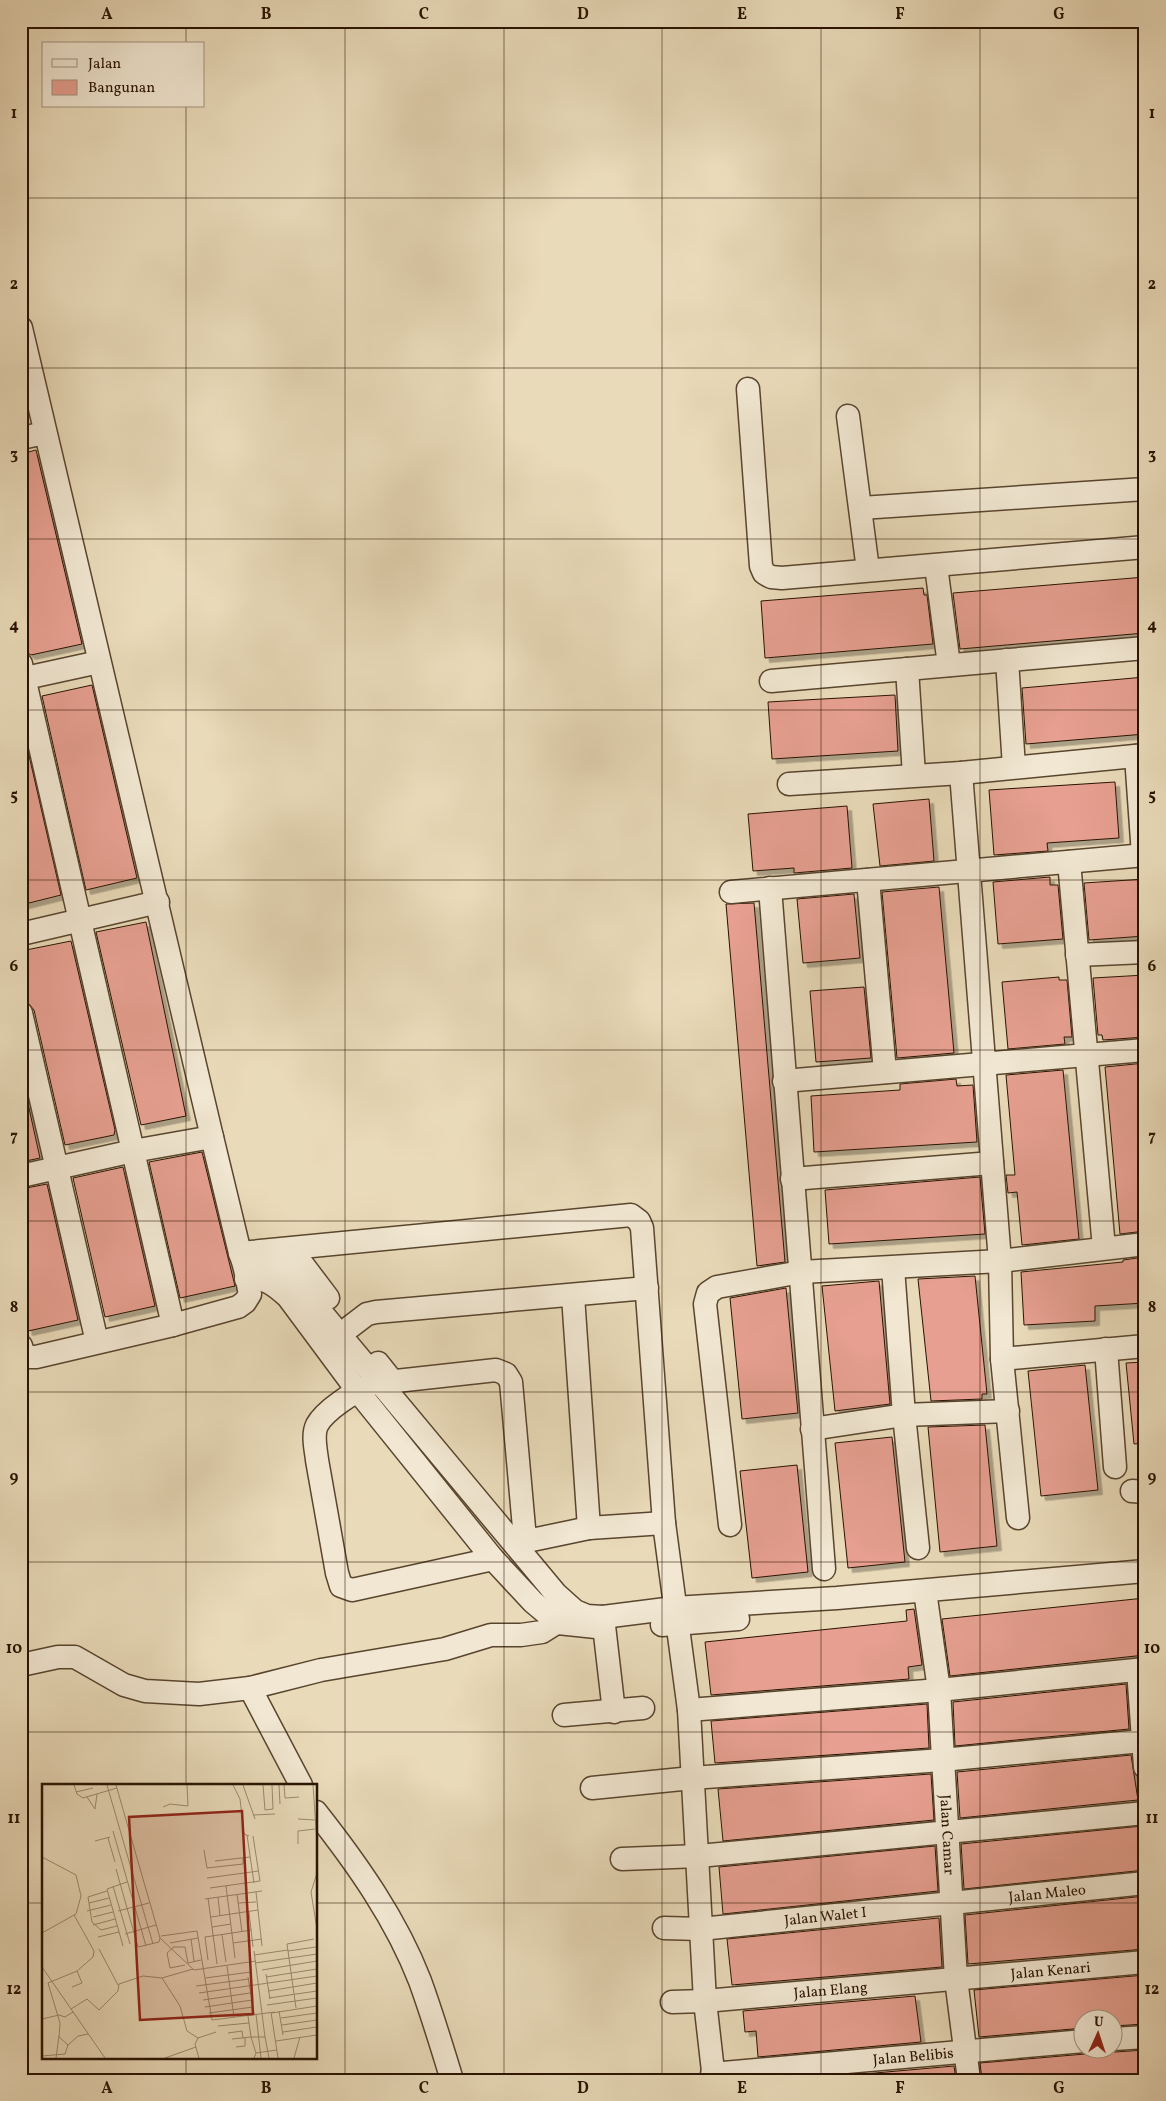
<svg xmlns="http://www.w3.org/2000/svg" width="1166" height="2101" font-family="Vollkorn,serif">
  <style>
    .building { fill: #e69f90; stroke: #291300; filter: url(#shadow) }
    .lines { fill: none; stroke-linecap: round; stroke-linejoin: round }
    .street-casing { stroke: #59452e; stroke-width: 25 }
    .street { stroke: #f1e7d2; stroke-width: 22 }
    .grid { fill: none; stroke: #291300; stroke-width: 1; stroke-opacity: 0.55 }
    .labels { text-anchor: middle; stroke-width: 4; stroke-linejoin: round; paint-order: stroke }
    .street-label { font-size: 15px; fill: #291300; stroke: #f1e7d2 }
    .inset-road { fill: none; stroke: #9c8a6f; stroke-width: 1 }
    .view { fill: #8f2418; fill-opacity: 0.15; stroke: #8f2418; stroke-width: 2.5 }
    .inset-edge { fill: none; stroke: #291300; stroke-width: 2.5 }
    .neatline { fill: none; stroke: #291300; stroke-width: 2 }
    .grid-label { font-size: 16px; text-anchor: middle; font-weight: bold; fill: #291300 }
  </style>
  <defs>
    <filter id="shadow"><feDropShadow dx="4.5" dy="4.5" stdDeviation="0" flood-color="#0004"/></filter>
  </defs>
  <rect width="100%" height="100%" fill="#e9dab9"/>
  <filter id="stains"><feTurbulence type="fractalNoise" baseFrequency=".004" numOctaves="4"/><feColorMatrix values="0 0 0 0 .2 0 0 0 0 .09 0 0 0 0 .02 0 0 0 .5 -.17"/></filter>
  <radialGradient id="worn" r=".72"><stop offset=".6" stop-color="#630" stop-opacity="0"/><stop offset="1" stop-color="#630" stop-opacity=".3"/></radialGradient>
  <path class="building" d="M36 450 82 644 31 655 28 653 21 627V454Z
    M1145 577V633L960 649 953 593Z
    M923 588 924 595H927L933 644 765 658 761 601Z
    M1145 677V734L1026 744 1022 688Z
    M92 685 137 878 86 890 42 696Z
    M895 695 898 751 772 759 768 702Z
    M25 738 61 895 21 905V739Z
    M1115 782 1119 838 1047 843 1048 851 994 855 989 790Z
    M929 799 934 861 880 866 873 804Z
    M847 806 852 868 794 873V868L753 871 748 814Z
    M1050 877V885H1058L1063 939 998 944 993 882Z
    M1145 879V936L1089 940 1084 883Z
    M939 887 954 1053 897 1058 882 892Z
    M854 894 860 958 803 963 797 899Z
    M754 903 785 1262 757 1266 726 904Z
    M146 922 186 1116 141 1125 96 932Z
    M71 941 115 1130 114 1135 65 1145 34 1010 28 1003 21 966V951Z
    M1145 975V1037L1103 1040 1102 1035H1098L1093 978Z
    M1059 977V980H1067L1072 1037H1064L1065 1044 1008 1049 1002 982Z
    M864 987 871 1058 816 1062 810 991Z
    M1145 1063V1231L1120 1234 1105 1067Z
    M1063 1070 1079 1239 1022 1245 1017 1192 1008 1193 1006 1175H1015L1006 1075Z
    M21 1072 40 1158 21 1162Z
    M956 1079 957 1086 973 1085 977 1142 814 1152 811 1096 900 1090V1084Z
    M202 1152 235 1286 180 1298 149 1162Z
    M123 1167 155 1306 105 1317 73 1178Z
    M980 1177 985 1234 829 1244 825 1190Z
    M47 1184 78 1320 28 1331 21 1301V1189Z
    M1145 1257V1303L1095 1306V1321L1024 1325 1021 1272 1123 1262V1260Z
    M975 1276 987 1394H982V1399L931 1401 918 1279Z
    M879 1281 890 1404 835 1411 822 1286Z
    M786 1288 798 1413 742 1419 730 1298Z
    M1145 1362V1443L1134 1444 1126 1363Z
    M1085 1365 1098 1490 1041 1496 1028 1371Z
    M985 1425 997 1546 940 1552 928 1427Z
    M892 1437 905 1562 848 1568 835 1443Z
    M797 1465 808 1572 752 1578 740 1471Z
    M1145 1598V1655L950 1676 942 1619Z
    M914 1609 922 1665 908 1667 909 1679 711 1695 705 1642 907 1621 906 1610Z
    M1126 1684 1129 1729 955 1746 953 1702Z
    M927 1704 929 1748 715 1763 711 1721Z
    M1131 1755 1138 1800 960 1818 957 1772Z
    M931 1774 934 1820 723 1841 718 1789Z
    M1142 1826 1145 1870 964 1889 961 1844Z
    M935 1846 938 1891 723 1914 719 1867Z
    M1145 1896V1949L968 1964 965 1915Z
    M939 1918 942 1967 732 1985 727 1939Z
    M1145 1975V2024L1114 2026V2018H1084V2028L979 2037 974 1990Z
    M915 1996 921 2042 758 2057 756 2031 745 2032 743 2011Z
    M1094 2048H1106L1115 2052 1145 2050V2080H982L980 2063 1085 2054Z
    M954 2066 956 2080H796Z"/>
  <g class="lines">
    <g class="street-casing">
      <g id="street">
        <path d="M21 328 212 1137 240 1253C247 1270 246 1278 250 1294L245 1302 238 1307 173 1325 36 1357H27L23 1352 21 1346"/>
        <path d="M748 389 761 566 764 573 771 577 782 578 1145 547"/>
        <path d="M848 416 868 570"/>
        <path d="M21 438 45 433"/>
        <path d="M861 508 1145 489"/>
        <path d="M936 566 949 665"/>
        <path d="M1007 660 1014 767"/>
        <path d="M21 664 173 1325"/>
        <path d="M907 669 914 775"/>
        <path d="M21 679 99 662"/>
        <path d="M771 681 1145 648"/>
        <path d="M1136 756 1143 855"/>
        <path d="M961 773 1000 1261 1002 1359 1018 1518"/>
        <path d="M789 784 961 773 1145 755"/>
        <path d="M1069 862 1104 1248"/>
        <path d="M868 880 885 1072"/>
        <path d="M770 888 824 1569"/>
        <path d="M731 892 1145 855"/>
        <path d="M21 934 158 902"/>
        <path d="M1077 955 1145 952"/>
        <path d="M21 1013 97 1342"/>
        <path d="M784 1081 1145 1050"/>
        <path d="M21 1176 133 1151 212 1137"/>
        <path d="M792 1179 992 1163"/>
        <path d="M291 1249 328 1298"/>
        <path d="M240 1253 631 1215 639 1221 642 1228 664 1523 689 1710 705 2001 714 2080"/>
        <path d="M246 1266C264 1261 277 1266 291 1276L556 1594 575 1611 587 1616 603 1617 674 1608 837 1598 1145 1571"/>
        <path d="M893 1268 904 1415 918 1548"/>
        <path d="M246 1279C264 1276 275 1285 288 1297L357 1390 493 1559 533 1602 558 1623 596 1627"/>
        <path d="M573 1296 589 1528"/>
        <path d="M350 1327 367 1314 376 1312 647 1288"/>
        <path d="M1106 1349 1115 1467"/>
        <path d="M1002 1359 1145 1346"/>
        <path d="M378 1363 390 1378 396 1381 496 1370 506 1374 511 1382 524 1528 527 1541 589 1528 664 1523"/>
        <path d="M370 1385C355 1391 325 1410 317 1425 312 1435 316 1450 317 1460L337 1573 341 1586 352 1590 493 1559"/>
        <path d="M812 1429 904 1415 1008 1411"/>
        <path d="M1132 1491 1145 1492"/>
        <path d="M730 1525 705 1304 708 1293 717 1287 801 1272 1000 1261 1145 1244"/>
        <path id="s1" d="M925 1591 939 1690 956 1979 969 2080"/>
        <path d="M603 1617 614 1712"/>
        <path d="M662 1625 738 1619"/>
        <path d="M21 1665 58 1657H75L124 1685 145 1691 199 1694 250 1688 321 1670 445 1649 491 1635H521L542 1632 569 1615"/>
        <path d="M1138 1670 1145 1767"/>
        <path d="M250 1688 301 1785"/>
        <path d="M689 1710 939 1690 1145 1669"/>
        <path d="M564 1715 643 1708"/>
        <path d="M592 1788 692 1778 942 1760 1142 1741"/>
        <path d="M316 1812C357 1864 396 1919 420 1981 432 2014 442 2047 452 2080"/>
        <path d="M622 1859 699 1856 1145 1813"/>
        <path id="s2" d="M664 1928 701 1929 1145 1883"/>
        <path id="s3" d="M672 2002 705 2001 1145 1962"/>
        <path d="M1114 2039 1145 2037"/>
        <path id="s4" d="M712 2074 1084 2041"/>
      </g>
    </g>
    <use href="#street" class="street"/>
  </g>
  <path class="grid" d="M186 21V44M345 21V2080M504 21V2080M662 21V2080M821 21V2080M980 21V2080M186 106V1785M21 198H1145M21 368H1145M21 539H1145M21 710H1145M21 880H1145M21 1050H1145M21 1221H1145M21 1392H1145M21 1562H1145M21 1732H1145M21 1903H44M316 1903H1145M186 2057V2080"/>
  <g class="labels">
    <g class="street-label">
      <text dy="5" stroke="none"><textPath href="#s1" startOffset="245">Jalan Camar</textPath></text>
      <text dy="5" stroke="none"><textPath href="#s2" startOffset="385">Jalan Maleo</textPath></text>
      <text dy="5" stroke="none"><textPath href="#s2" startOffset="162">Jalan Walet I</textPath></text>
      <text dy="5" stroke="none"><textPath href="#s3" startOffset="380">Jalan Kenari</textPath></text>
      <text dy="5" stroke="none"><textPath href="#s3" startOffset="159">Jalan Elang</textPath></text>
      <text dy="5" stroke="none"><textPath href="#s4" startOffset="202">Jalan Belibis</textPath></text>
    </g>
  </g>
  <g transform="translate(42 1784)">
    <rect width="275" height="275" fill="#e9dab9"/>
    <path class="inset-road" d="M32 1 35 10 41 14 75 4M65 1 111 160M74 1 118 154 152 186 214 177M191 1 198 15 202 50 207 52M201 1 213 35M221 1 223 26 231 25 230 1M237 1 238 20M242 1 243 14 257 13M271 1 275 60M34 8 51 4M45 13 53 25 55 10M121 23 128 20 146 22 145 1M211 31 233 30M256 35 273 36M71 47 104 162M205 51 212 99M66 54 73 78M53 57 68 53M256 60V47L273 45M162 66 165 84 201 80V74M0 73 34 91 39 112 34 130 0 149M173 77 208 73M74 85 96 163 117 158 118 154M275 89 269 108 275 145M165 94 217 87M71 102 88 160M184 102 193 174M168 104 218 97 211 52M65 107 46 113 50 138 59 146 75 142M214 108 220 162M195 110 200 148M176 113 178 132M166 114 175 180M163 115 220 107M47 119 67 114M196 119 214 118M45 127 69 121M76 127 107 119M207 128 211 163M32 131 52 167 51 173 35 187 6 199 18 239 17 253 26 261 36 252 46 250M51 133 71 128M169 133 216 126M51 141 73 135M170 143 189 140M83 150 114 141M180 151 184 178M119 152 155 147 170 236 233 228M56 153 77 148M149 155 152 177M128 159 156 154M191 159 220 155M81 162 65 105 85 98M131 163H143L146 179 159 176M132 163 125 169 128 184 143 181M57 165 76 201M246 167 274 163M212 171 246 166M166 176 163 153 210 146M213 179 275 170M185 182 192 233M0 183 63 274M220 186 275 177M224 190 228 215M206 193 212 230M224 193 275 185M120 194 138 222 145 247 156 254 153 260 157 274M163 194 209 188M154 202 207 195M30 203 40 199 35 187M226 207 275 199M157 209 275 192M227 214 275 207M161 216 208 209M225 221 275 214M163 223 210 216M254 224 245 160 272 155M29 225 45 215 57 226 76 207 77 200 101 192 120 194 151 185M237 227 241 251M229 228 236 274M167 229 211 223M230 229 275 222M214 230 219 274M206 232 209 253H223L212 167M239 234 275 229M0 235 17 231 23 233 31 228M240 241 275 236M176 242 207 239M241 248 275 243M186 249 200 247 201 254M223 253 227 274M156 254 174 248M190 255 209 253 214 269M234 257 275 251M194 263 203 262V254M0 272 23 270 26 261M14 274 17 252M123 274 154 263M212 274 214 269 235 266M252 274 258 253"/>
    <path class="view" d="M200 27 211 230 98 236 87 33Z"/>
    <rect width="275" height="275" class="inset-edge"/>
  </g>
  <rect width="1166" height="2101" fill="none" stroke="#e9dab9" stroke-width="55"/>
  <rect x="42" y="42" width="162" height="65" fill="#f1e7d2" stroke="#a1927e"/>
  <rect x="52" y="59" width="25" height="8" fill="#f1e7d2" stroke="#a1927e"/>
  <text x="88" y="68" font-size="15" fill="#291300">Jalan</text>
  <rect x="52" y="80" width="25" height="15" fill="#e69f90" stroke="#a1927e"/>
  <text x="88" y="92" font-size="15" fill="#291300">Bangunan</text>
  <g transform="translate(1098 2034) rotate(3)"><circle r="24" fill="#f1e7d2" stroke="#a1927e"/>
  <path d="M0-4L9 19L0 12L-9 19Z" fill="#8f2418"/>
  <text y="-8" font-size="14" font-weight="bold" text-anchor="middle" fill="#291300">U</text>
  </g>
  <rect x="28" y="28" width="1110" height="2046" class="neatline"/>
  <g class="grid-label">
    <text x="107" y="19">A</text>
    <text x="266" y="19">B</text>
    <text x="424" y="19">C</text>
    <text x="583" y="19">D</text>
    <text x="742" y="19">E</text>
    <text x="900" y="19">F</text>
    <text x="1059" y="19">G</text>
    <text x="14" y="118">1</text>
    <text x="1152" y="118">1</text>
    <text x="14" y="289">2</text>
    <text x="1152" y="289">2</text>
    <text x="14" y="459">3</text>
    <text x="1152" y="459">3</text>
    <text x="14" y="630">4</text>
    <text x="1152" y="630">4</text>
    <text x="14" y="800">5</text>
    <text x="1152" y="800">5</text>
    <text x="14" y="971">6</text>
    <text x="1152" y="971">6</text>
    <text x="14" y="1141">7</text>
    <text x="1152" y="1141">7</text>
    <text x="14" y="1312">8</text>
    <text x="1152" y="1312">8</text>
    <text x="14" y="1482">9</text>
    <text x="1152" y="1482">9</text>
    <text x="14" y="1653">10</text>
    <text x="1152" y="1653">10</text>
    <text x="14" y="1823">11</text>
    <text x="1152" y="1823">11</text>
    <text x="14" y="1994">12</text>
    <text x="1152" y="1994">12</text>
    <text x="107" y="2093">A</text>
    <text x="266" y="2093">B</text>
    <text x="424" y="2093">C</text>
    <text x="583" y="2093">D</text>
    <text x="742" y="2093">E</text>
    <text x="900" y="2093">F</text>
    <text x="1059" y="2093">G</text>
  </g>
  <rect width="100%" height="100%" filter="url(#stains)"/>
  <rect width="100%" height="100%" fill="url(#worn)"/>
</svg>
